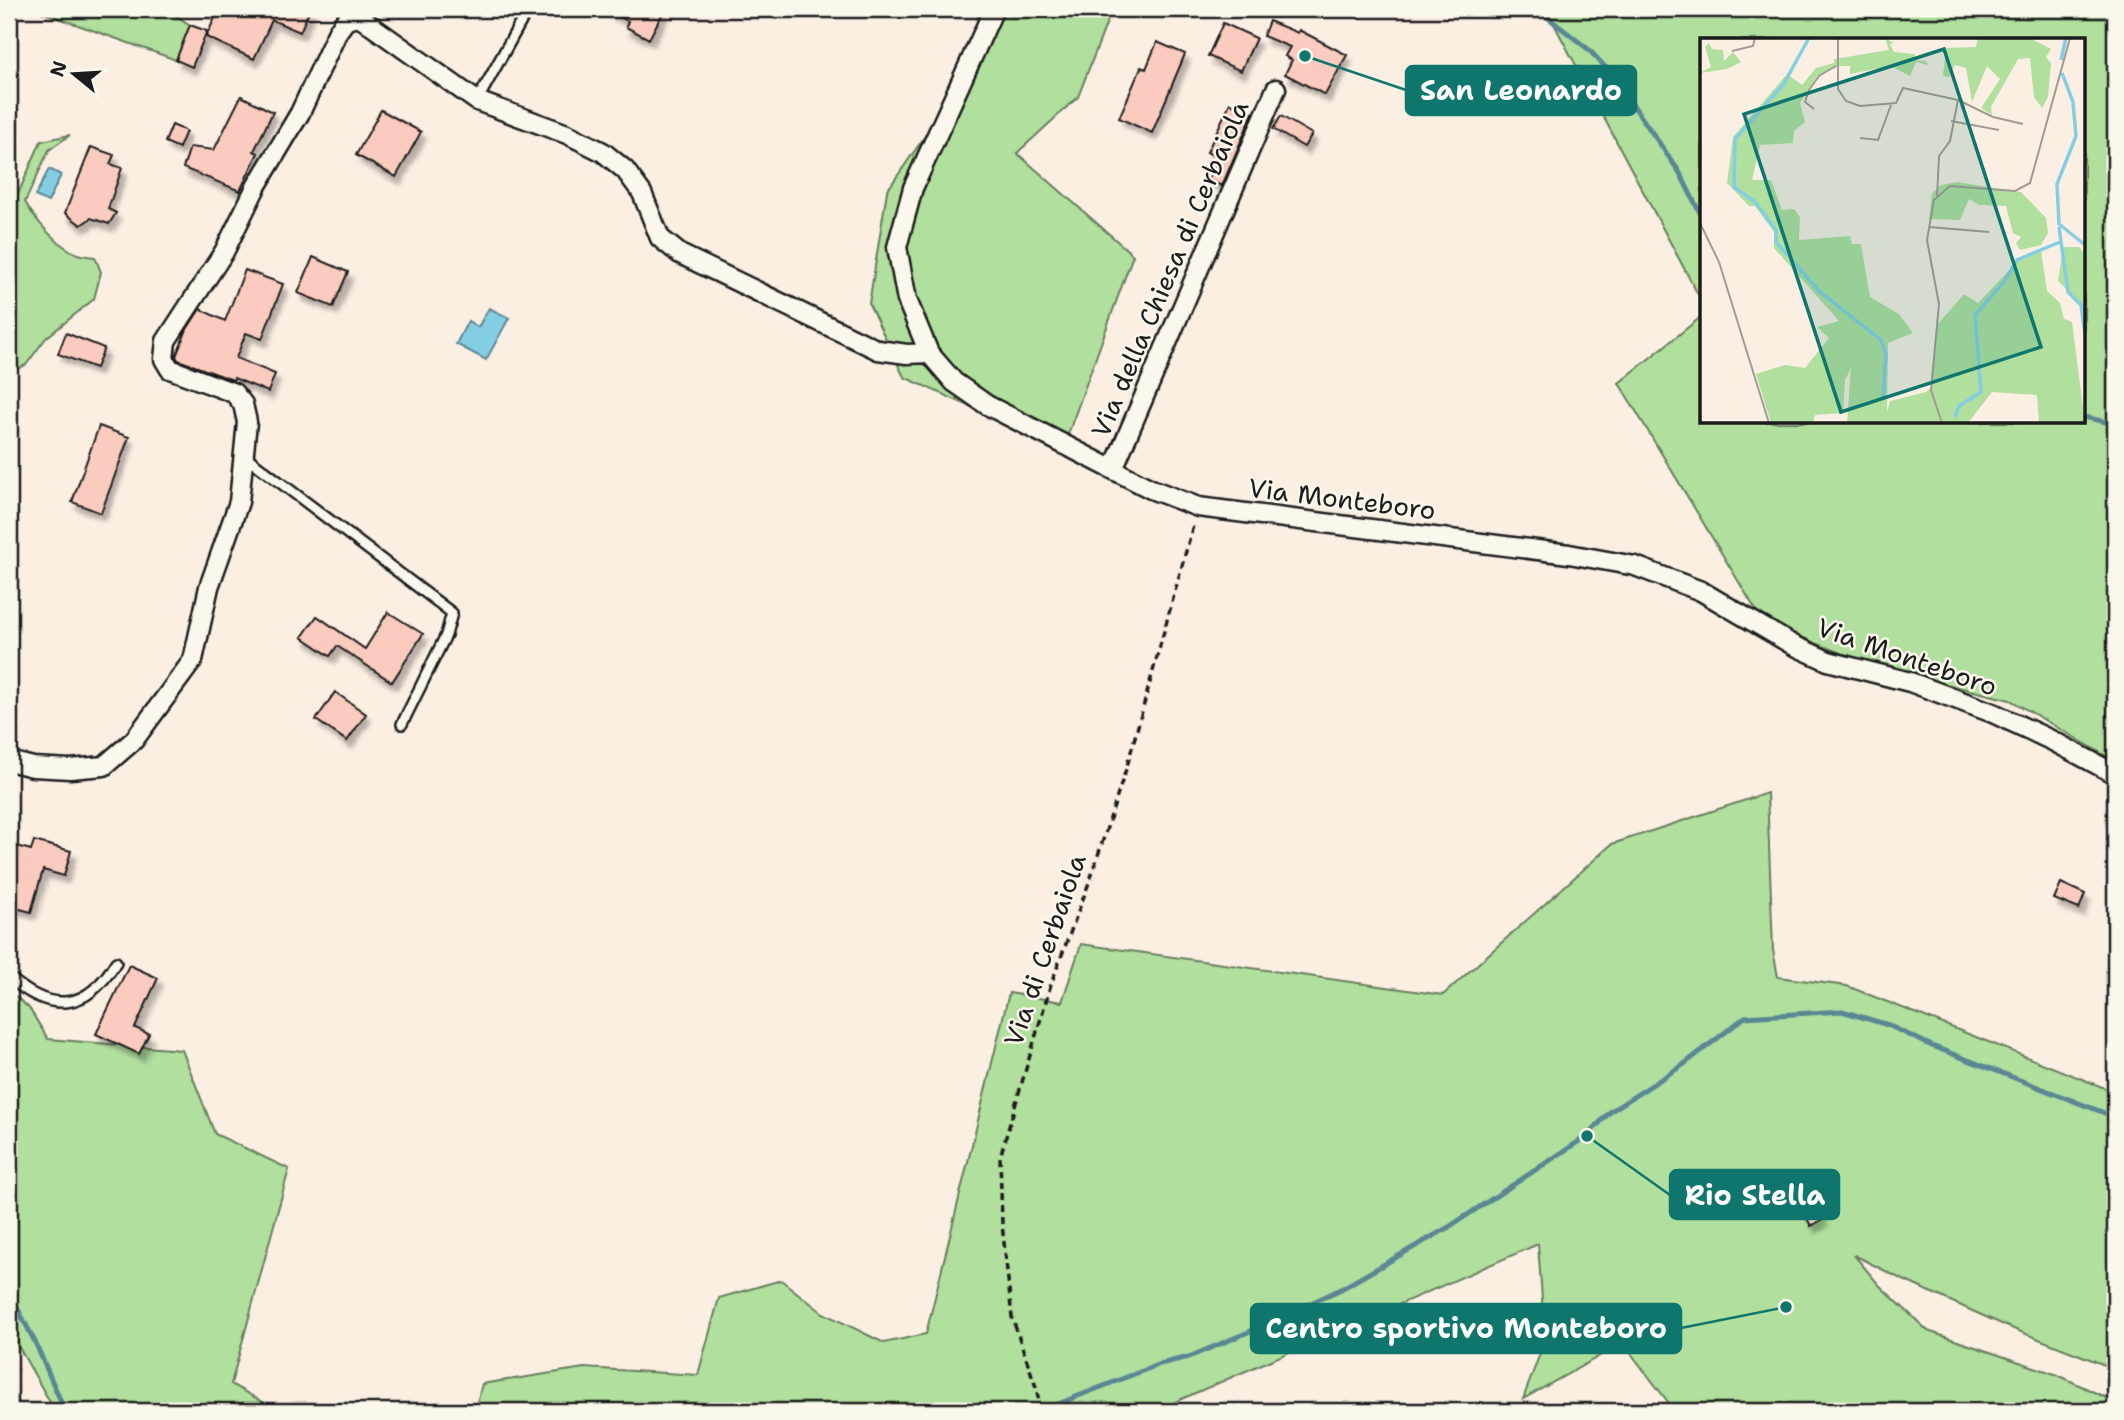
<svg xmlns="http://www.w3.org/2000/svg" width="2124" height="1420" font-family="'Shantell Sans',sans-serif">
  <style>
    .green { fill: #b0df9e; stroke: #667e5d; stroke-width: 2 }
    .water { fill: #84cee4; stroke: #5a8794; stroke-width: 2 }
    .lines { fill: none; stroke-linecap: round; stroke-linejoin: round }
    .stream { stroke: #5a8794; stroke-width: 5 }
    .building { fill: #facbbe; stroke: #1c1c1c; stroke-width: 2; filter: url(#shadow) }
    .lane-casing { stroke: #1c1c1c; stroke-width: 14 }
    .street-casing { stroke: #1c1c1c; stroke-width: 23 }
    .path { stroke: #1c1c1c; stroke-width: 3.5; stroke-dasharray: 7 5; stroke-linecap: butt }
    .lane { stroke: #fbf7ec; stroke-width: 9 }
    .street { stroke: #fbf7ec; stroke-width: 18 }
    .labels { text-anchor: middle; stroke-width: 5; stroke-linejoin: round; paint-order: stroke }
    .street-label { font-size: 26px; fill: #1c1c1c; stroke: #fbf7ec }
    .inset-river { fill: none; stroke: #84cee4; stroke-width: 3.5 }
    .inset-road { fill: none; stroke: #a29a93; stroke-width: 2 }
    .view { fill: #0f766e; fill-opacity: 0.15; stroke: #0f766e; stroke-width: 3.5 }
    .inset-edge { fill: none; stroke: #1c1c1c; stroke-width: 3.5 }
    .leader { fill: none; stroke: #0f766e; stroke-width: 2.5 }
    .callout-dot { fill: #0f766e; stroke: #fbf7ec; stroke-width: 2.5 }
    .callout { fill: #0f766e; stroke: #0f766e; stroke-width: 2.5 }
    .callout-label { font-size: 28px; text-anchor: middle; font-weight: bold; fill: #fff }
  </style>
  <defs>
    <filter id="shadow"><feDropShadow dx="4.5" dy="7" stdDeviation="2" flood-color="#0004"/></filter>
  </defs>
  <rect width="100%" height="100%" fill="#fbeee3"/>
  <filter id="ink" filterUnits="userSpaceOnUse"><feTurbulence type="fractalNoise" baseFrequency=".0143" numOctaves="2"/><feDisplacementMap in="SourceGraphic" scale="14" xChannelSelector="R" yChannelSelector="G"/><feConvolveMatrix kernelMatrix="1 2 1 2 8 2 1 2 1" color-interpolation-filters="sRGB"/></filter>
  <g filter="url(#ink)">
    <path class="green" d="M33 9H166L190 25 176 60Z
      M990 9H1112L1078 97 1017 153 1133 255 1063 448 904 377 869 304 887 191 925 136Z
      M1546 9H2115V761L2010 700 1876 667 1763 622 1619 383 1702 316V422H2084V40H1702V302Z
      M70 135 49 150 25 202C36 221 57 246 78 254 83 256 90 256 95 257L101 272 94 299 46 338 26 365 9 372V208H12L41 141Z
      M1767 793 1773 950 1778 977 1847 986 2115 1092V1369L2006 1326 1899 1278 1854 1255 1879 1285 1928 1331 2058 1375 2115 1402V1411H1675L1623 1343 1523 1399 1545 1340 1538 1244 1154 1411H475L482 1384 584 1368 698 1375 719 1298 781 1280 823 1313 884 1343 926 1334 1009 993 1062 1002 1081 944 1443 995 1612 844Z
      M9 991 29 1008 48 1039 182 1050 215 1134 289 1169 231 1384 279 1411H55L9 1330Z"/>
    <path class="water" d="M49 169 61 175 48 202 35 196Z
      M489 308 509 318 486 360 456 344 468 321 478 327Z"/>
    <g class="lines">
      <path class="stream" d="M1537 9 1588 49 1610 72 1680 173 1702 217
        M2084 417 2115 424
        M9 1292 35 1342 65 1411
        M1040 1411 1160 1364 1189 1357 1258 1328 1341 1289 1449 1227 1587 1136 1611 1111 1683 1065 1745 1017 1842 1011 1888 1025 1932 1046 2115 1117"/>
    </g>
    <path class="building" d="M219 9H310L300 32 272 20 254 59 206 37Z
      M605 9H665L649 39 626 27 628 21Z
      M1269 21 1298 33 1299 30 1347 55 1325 95 1285 74 1292 60 1285 56 1290 47 1263 36Z
      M1223 23 1256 38 1241 71 1208 56Z
      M190 25 207 31 192 67 176 60Z
      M1157 42 1185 54 1152 133 1119 118 1141 67 1146 69Z
      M241 96 273 112 254 151 258 153 240 191 183 168 190 147 214 150Z
      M1230 103 1253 113 1222 186 1208 180 1218 158 1207 152Z
      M381 110 421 132 396 177 356 155Z
      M1281 116 1312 134 1304 147 1273 129Z
      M172 125 186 131 179 148 165 142Z
      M91 147 114 155 110 164 122 168 108 209 116 213 109 224 91 218 81 225 65 213Z
      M313 257 348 272 333 307 298 293Z
      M245 270 283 284 262 339 246 333 236 358 275 374 268 392 234 378 233 380 178 360 176 356 187 329 200 309 225 321Z
      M66 333 104 348 96 368 58 354Z
      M99 426 129 437 101 513 72 502Z
      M388 612 423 634 392 682 337 646 330 656 302 637 317 616 365 649Z
      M335 692 366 714 347 741 316 720Z
      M34 841 71 851 64 876 43 870 31 912 9 906V844L31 850Z
      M2061 883 2085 894 2079 909 2054 899Z
      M129 965 158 978 135 1028 149 1034 139 1054 96 1034Z
      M1812 1198 1823 1219 1811 1226 1800 1205Z"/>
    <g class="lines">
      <g class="lane-casing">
        <path id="lane" d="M477 101 528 9
          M244 455 452 613 446 635 402 724
          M9 977C51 1014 87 1011 116 962"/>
      </g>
      <g class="street-casing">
        <path id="street" d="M994 9 913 188 897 247 907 300 929 353 954 382 987 405 1151 489 1198 507 1569 554 1635 566 1701 591 1793 645 1828 661 1910 682 1993 713 2053 741 2115 774
          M1113 469 1276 89
          M9 761 33 767 70 769 104 766 134 740 193 660 209 587 239 502 247 422 243 404 234 393 170 369 164 359 166 341 224 252 257 185 300 113 338 31 346 20 359 17 477 101 567 134 603 152 625 170 642 193 660 238 680 254 878 350 907 354 929 353"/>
      </g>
      <path class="path" d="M1041 1411 1036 1387 1012 1317 1002 1224 1000 1157 1051 984 1090 880 1127 766 1194 522"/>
      <use href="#lane" class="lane"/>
      <use href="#street" class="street"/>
    </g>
  </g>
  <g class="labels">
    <g class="street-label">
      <text transform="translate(1170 269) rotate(-67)" y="9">Via della Chiesa di Cerbaiola</text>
      <text transform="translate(1342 499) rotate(7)" y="9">Via Monteboro</text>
      <text transform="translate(1907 657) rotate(19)" y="9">Via Monteboro</text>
      <text transform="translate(1045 950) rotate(-71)" y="9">Via di Cerbaiola</text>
    </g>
  </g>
  <g transform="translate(1700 38)">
    <rect width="385" height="385" fill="#fbeee3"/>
    <path d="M185 0 194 5 190 6 194 14 215 16V22L226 23 228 27 216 24 210 38 191 28 150 36V28H139L117 38 100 65 105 84 94 93 93 105 60 107 52 142H71L82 172 94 171 100 179 99 202 150 198 152 206H161L170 259 199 276 213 295 188 305 187 374 190 363 226 354 232 349 237 287 264 256 278 265 323 218 341 213 347 253 360 265 364 281 372 284 385 385H339L337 357 292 354 268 385H147L151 330 145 342 143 375 115 377 113 385H71L56 336 85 327 105 330 129 300 117 289 139 283 74 210V194L55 168H49L27 145 33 99 87 36 102 47 116 30 134 25V21L189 12ZM278 0H330L351 11 346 19 351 25 348 59 342 70 334 59 330 20 318 21 291 69 292 77 281 70 300 41 287 28 272 64 266 30 255 27 249 39 243 38 246 10 276 9ZM9 5 12 11 23 12 24 23 33 14 41 24 27 31 0 35 11 29 5 9ZM257 144 321 154 346 180 348 195 341 207 320 212 316 205 321 199 313 195 306 168 279 167 269 161 260 182 229 181 232 155 241 147ZM363 209H379L385 216V291L380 264 358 243Z" fill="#b0df9e"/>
    <path class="inset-river" d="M109 0 83 47 35 101 34 149 55 164 76 192V204L119 253 181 302 186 316 183 360M361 22 366 0M362 35 373 64 376 98 357 146 359 186 385 207M359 189 368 254 381 267 385 297M255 379 259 368 281 354 275 277 304 244 317 222 360 204"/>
    <path class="inset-road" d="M138 0V51L146 63 160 68 196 65 203 50 258 62 250 103 239 118 237 158M32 13 53 8 55 0M258 62 293 79 323 86M114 71 105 64 109 52 119 38 136 28M251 83 299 92M160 100 178 102 191 67M0 185 19 224 69 385M229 189 289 194M242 385 231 352 239 266 227 202 234 162 250 148 315 153 330 145 370 0"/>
    <path class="view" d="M244 11 341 309 141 374 44 76Z"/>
    <rect width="385" height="385" class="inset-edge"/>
  </g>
  <path class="leader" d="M1305 56L1406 90M1587 1136L1670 1195M1786 1307L1681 1328"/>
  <g class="callout-dot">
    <circle cx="1305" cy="56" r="7"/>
    <circle cx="1587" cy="1136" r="7"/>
    <circle cx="1786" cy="1307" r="7"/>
  </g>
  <g class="callout">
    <rect x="1406" y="66" width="230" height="49" rx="7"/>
    <rect x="1670" y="1170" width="169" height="49" rx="7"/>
    <rect x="1251" y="1304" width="430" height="49" rx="7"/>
  </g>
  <g class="callout-label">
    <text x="1521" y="100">San Leonardo</text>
    <text x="1755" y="1205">Rio Stella</text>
    <text x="1466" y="1338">Centro sportivo Monteboro</text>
  </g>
  <rect width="2124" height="1420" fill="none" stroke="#fbf7ec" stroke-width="35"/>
  <rect x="18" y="18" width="2089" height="1385" fill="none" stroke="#1c1c1c" stroke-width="2.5" filter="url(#ink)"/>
  <g transform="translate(74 74) rotate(288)" stroke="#fbf7ec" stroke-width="5" paint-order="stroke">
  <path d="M0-5L12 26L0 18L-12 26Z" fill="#1c1c1c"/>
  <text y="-10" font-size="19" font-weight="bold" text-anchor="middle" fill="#1c1c1c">N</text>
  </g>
</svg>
